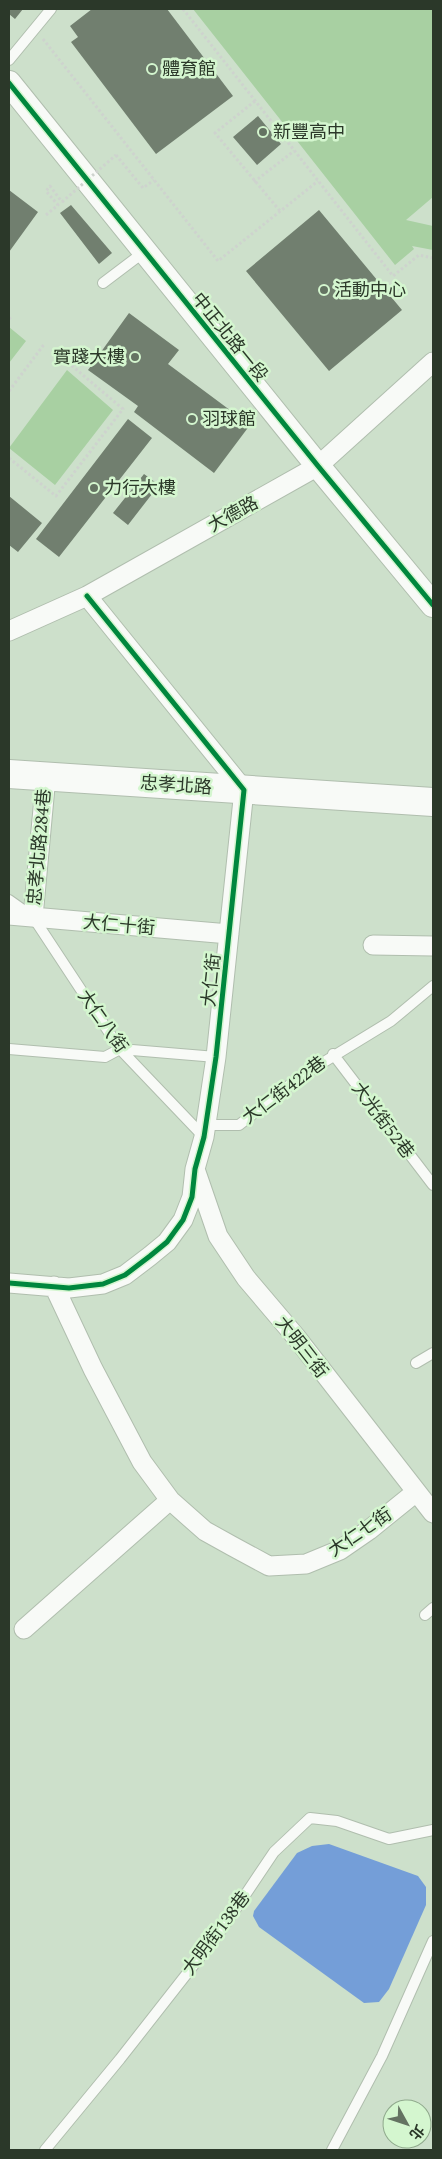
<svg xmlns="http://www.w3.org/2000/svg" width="442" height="2159" font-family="Spectral,'Noto Sans TC',serif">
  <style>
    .green { fill: #a8d0a2 }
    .water { fill: #749ed8 }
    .building { fill: #717f6f }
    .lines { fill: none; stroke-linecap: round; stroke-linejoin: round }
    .service-casing { stroke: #b0beae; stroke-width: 12 }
    .minor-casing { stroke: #b0beae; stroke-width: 21 }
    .tertiary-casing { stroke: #b0beae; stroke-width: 26 }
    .secondary-casing { stroke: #b0beae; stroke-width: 30 }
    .path { stroke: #ced3ce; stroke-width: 3; stroke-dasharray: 2.5 2.5; stroke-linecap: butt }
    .service { stroke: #f8faf7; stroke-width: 10 }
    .minor { stroke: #f8faf7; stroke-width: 19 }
    .tertiary { stroke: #f8faf7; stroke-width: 24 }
    .secondary { stroke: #f8faf7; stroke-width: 28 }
    .path-bridge { stroke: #ced3ce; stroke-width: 3; stroke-dasharray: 2.5 2.5; stroke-linecap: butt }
    .cycleway-casing { stroke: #d4f6cf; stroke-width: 8 }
    .cycleway { stroke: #00873e; stroke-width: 5 }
    .poi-dot { fill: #647362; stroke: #d4f6cf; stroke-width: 2 }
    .labels { text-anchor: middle; stroke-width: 5; stroke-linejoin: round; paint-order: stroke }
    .poi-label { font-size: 18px; fill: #2b3829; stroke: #d4f6cf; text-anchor: start }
    .street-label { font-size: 18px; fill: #2b3829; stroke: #d4f6cf }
  </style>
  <rect width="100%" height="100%" fill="#cde0cb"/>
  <path class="green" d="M193 9H433V197L406 220 433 226V250L412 246 414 249 395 265Z
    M9 327 26 341 9 363Z
    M67 370 113 410 55 485 9 448Z"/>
  <path class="water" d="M329 1844 418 1876 426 1887V1905L389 1989 379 2002 364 2003 259 1927 253 1916 254 1911 297 1853 312 1846Z"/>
  <path class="building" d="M9 9H23L15 19 9 14Z
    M92 9H167L233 96 156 154 71 42 78 37 70 26Z
    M258 116 281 144 257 165 233 137Z
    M9 190 38 212 9 252Z
    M71 205 112 253 99 264 60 213Z
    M319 210 402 310 329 371 246 271Z
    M129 313 179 350 168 364 250 425 214 473 134 412 138 406 88 370Z
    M128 419 152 438 59 557 36 539Z
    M144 474 159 485 128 525 113 513Z
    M9 496 42 523 18 552 9 545Z"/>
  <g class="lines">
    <g class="service-casing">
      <path id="service" d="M9 60 51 9
        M103 283 144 252
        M9 900 33 917 120 1049 204 1137
        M9 1049 105 1057 120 1049 216 1057
        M333 1054 433 1185
        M205 1125H239L301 1076 391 1021 433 986
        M416 1363 433 1353
        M425 1615 433 1608
        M45 2150 120 2059 225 1925 274 1852 310 1818 337 1821 389 1839 433 1830
        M332 2150 382 2056 433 1941"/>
    </g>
    <g class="minor-casing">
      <path id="minor" d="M9 631 87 596 318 466 433 362
        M9 915 229 934
        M33 917 46 776
        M373 945 433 946
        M196 1172 218 1236 246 1278 296 1337 433 1513
        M9 1283 69 1288 103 1284 125 1275 150 1256 167 1242 183 1220 192 1197 195 1169 204 1137 216 1057 244 790 87 596
        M54 1286 93 1369 142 1462 170 1500 205 1531 232 1546 269 1566 306 1564 340 1550 369 1530 416 1492
        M24 1629 170 1500"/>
    </g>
    <g class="tertiary-casing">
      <path id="tertiary" d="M9 83 318 466 433 605"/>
    </g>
    <g class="secondary-casing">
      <path id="secondary" d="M9 774 433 802"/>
    </g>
    <path class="path" d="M183 9 393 276 419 255 433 258
      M43 39 218 261 318 181
      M255 101 215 133 280 211
      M116 155 143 188 154 180
      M254 182 294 151
      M46 215 58 205 46 191 50 186 62 202
      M9 319 12 315
      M9 391 45 343
      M9 458 56 496 123 409 58 354"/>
    <use href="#service" class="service"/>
    <use href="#minor" class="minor"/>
    <use href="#tertiary" class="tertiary"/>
    <use href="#secondary" class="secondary"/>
    <path class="path-bridge" d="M62 202 116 155"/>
    <g class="cycleway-casing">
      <path id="cycleway" d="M9 83 318 466 433 605
        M9 1283 69 1288 103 1284 125 1275 150 1256 167 1242 183 1220 192 1197 195 1169 204 1137 216 1057 244 790 87 596"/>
    </g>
    <use href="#cycleway" class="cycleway"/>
  </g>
  <g class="poi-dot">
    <circle cx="152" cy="69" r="5"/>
    <circle cx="263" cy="132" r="5"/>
    <circle cx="324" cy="290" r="5"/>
    <circle cx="135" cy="357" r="5"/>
    <circle cx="192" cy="419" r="5"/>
    <circle cx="94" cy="488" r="5"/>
  </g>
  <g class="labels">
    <g class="poi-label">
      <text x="162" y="75">體育館</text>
      <text x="273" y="138">新豐高中</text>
      <text x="334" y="296">活動中心</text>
      <text x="125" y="363" text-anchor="end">實踐大樓</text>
      <text x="202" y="425">羽球館</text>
      <text x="104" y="494">力行大樓</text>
    </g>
    <g class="street-label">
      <text transform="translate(230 337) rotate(51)" y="6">中正北路一段</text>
      <text transform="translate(233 514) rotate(-29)" y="6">大德路</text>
      <text transform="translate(176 785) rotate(4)" y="6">忠孝北路</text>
      <text transform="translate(39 847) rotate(-85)" y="6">忠孝北路284巷</text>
      <text transform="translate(119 925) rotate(5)" y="6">大仁十街</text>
      <text transform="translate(211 980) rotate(-84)" y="6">大仁街</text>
      <text transform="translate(103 1021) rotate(55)" y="6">大仁八街</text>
      <text transform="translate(284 1090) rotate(-37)" y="6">大仁街422巷</text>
      <text transform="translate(383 1120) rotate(53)" y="6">大光街52巷</text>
      <text transform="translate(302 1347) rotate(52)" y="6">大明三街</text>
      <text transform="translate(360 1532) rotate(-34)" y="6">大仁七街</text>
      <text transform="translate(216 1933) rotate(-53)" y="6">大明街138巷</text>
    </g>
  </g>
  <rect width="442" height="2159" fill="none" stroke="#2b3829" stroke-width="20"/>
  <g transform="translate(407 2124) rotate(130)"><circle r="24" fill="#d4f6cf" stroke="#90aa8d"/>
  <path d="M0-4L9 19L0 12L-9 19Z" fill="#647362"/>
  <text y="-8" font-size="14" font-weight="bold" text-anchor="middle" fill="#2b3829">北</text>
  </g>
</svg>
